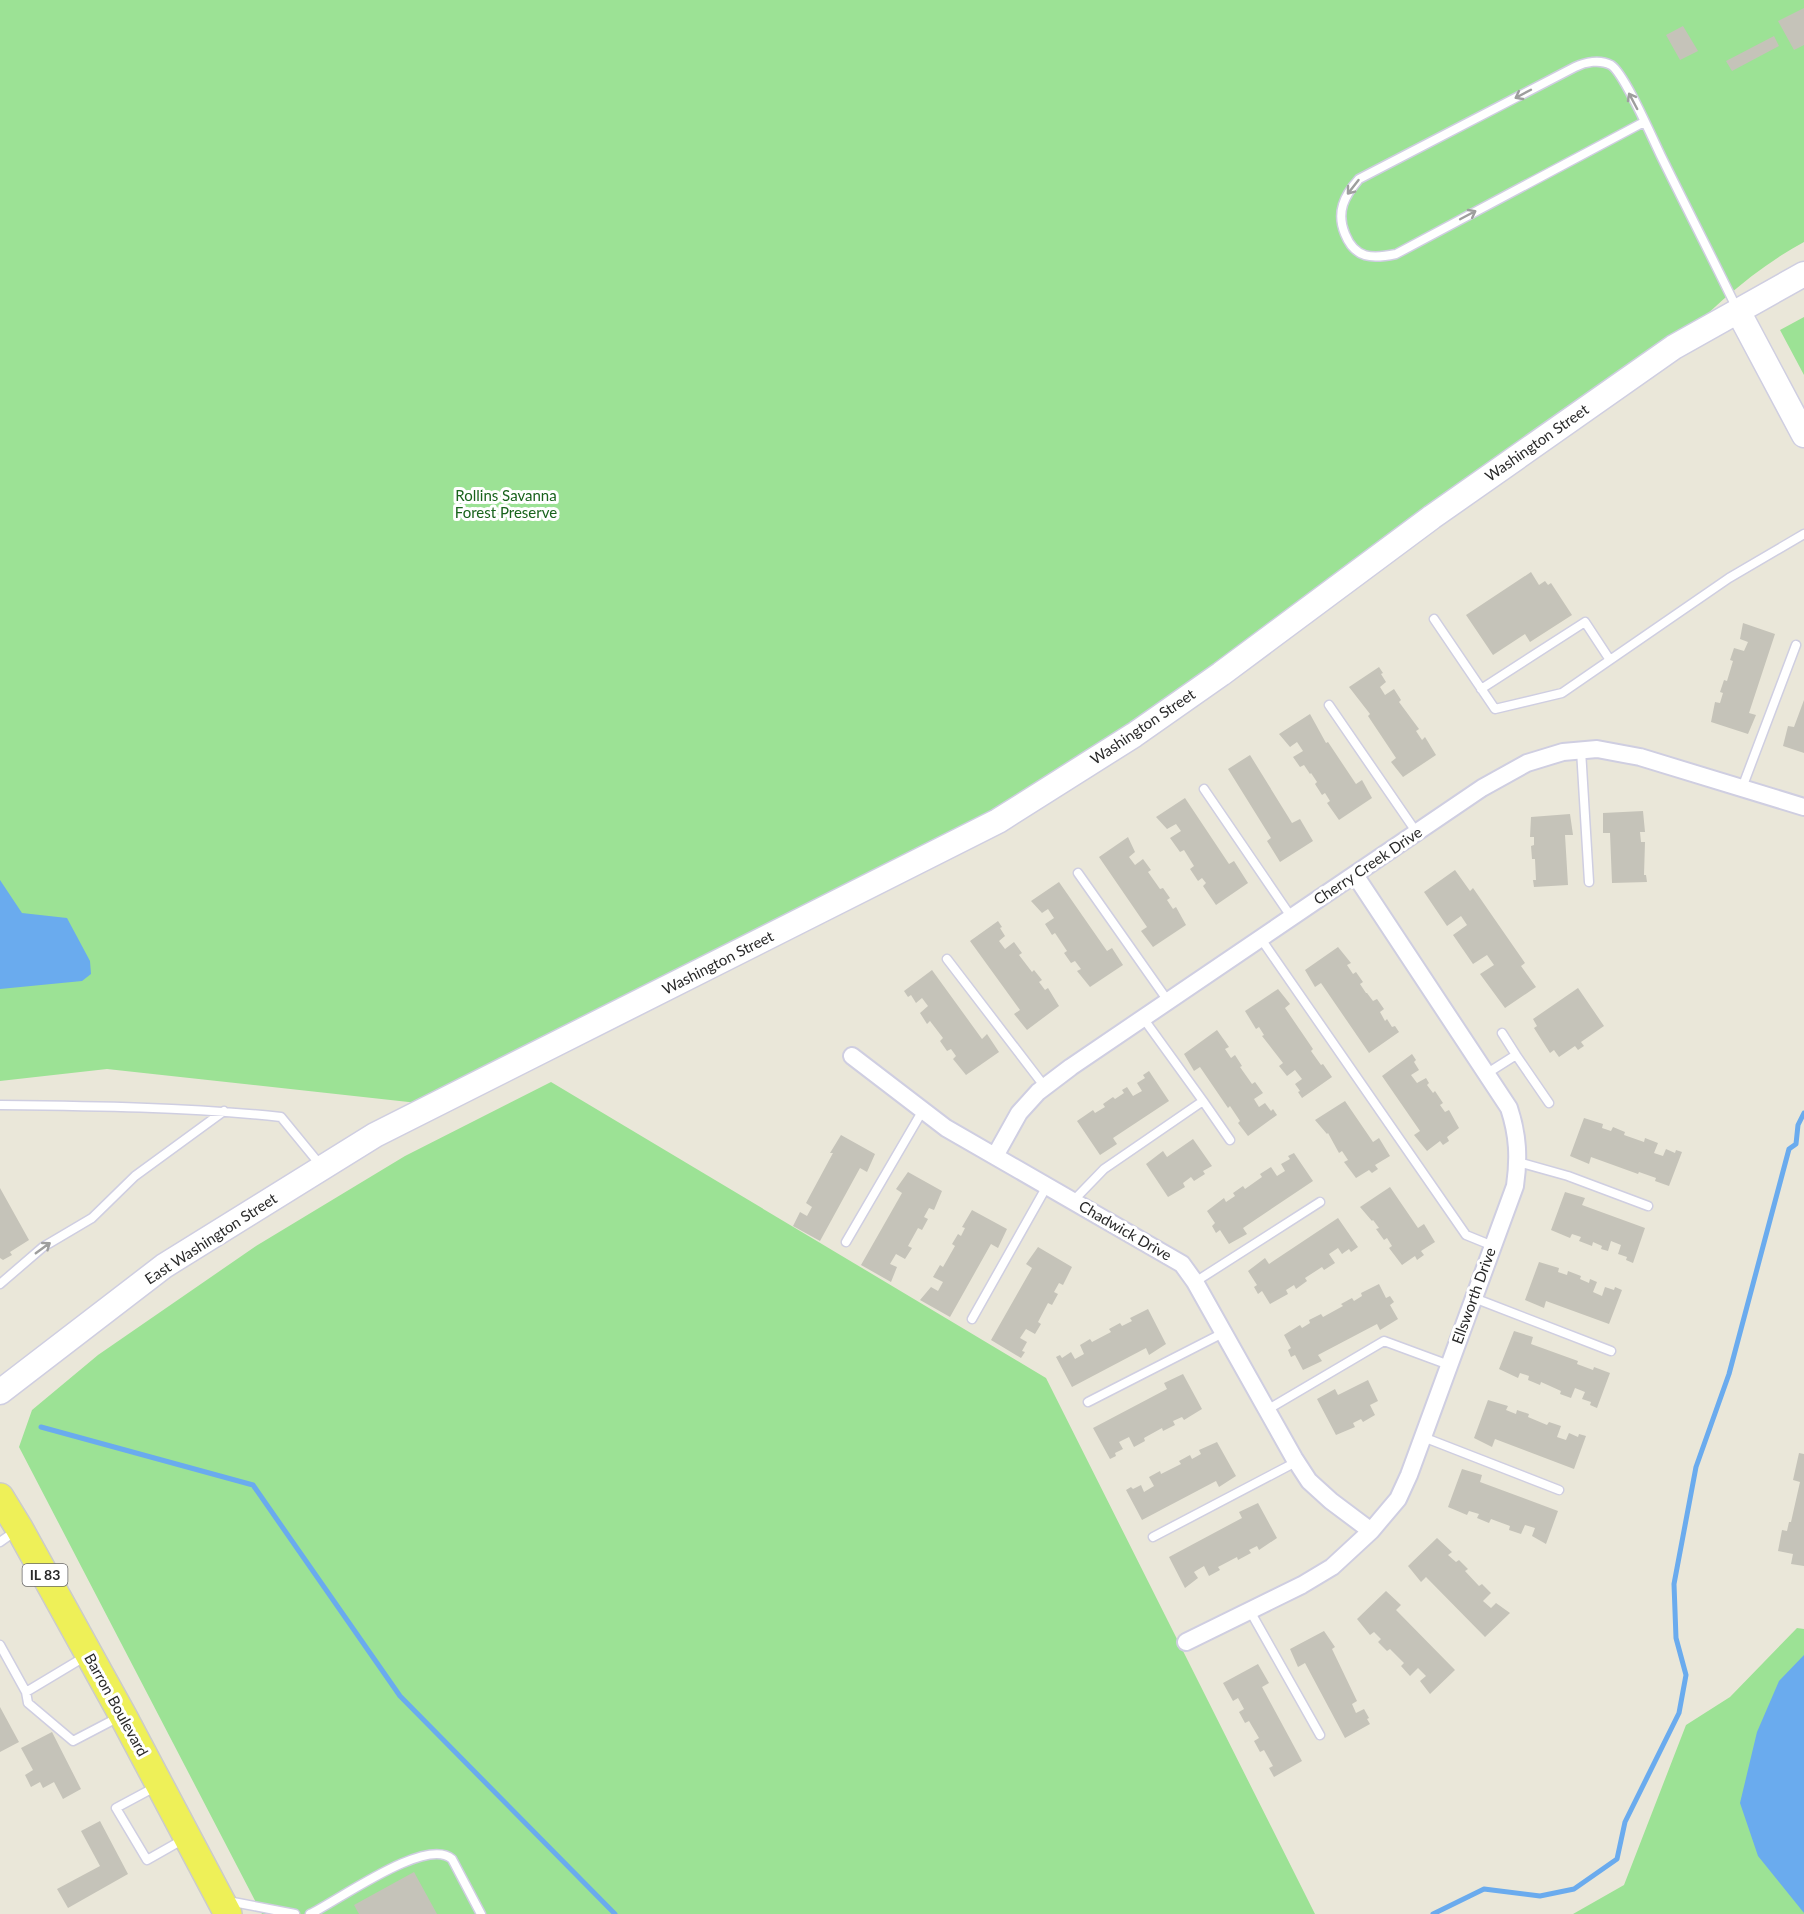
<svg xmlns="http://www.w3.org/2000/svg" width="1804" height="1914" font-family="Lato,sans-serif">
  <style>
    .green { fill: #9ce295 }
    .water { fill: #6aabee }
    .lines { fill: none; stroke-linecap: round; stroke-linejoin: round }
    .stream { stroke: #6aabee; stroke-width: 5 }
    .building { fill: #c5c3b9 }
    .service-casing { stroke: #cfcee1; stroke-width: 11 }
    .minor-casing { stroke: #cfcee1; stroke-width: 20 }
    .secondary-casing { stroke: #cfcee1; stroke-width: 27 }
    .primary-casing { stroke: #cbcbcb; stroke-width: 30 }
    .service { stroke: #fff; stroke-width: 8 }
    .minor { stroke: #fff; stroke-width: 16 }
    .secondary { stroke: #fff; stroke-width: 24 }
    .primary { stroke: #eef058; stroke-width: 27 }
    .oneway { stroke: #9e9e9e }
    .labels { text-anchor: middle; stroke-width: 6; stroke-linejoin: round; paint-order: stroke }
    .shield { fill: #fff; stroke: #686868; stroke-width: 1.5 }
    .shield-label { font-size: 14px; font-weight: bold; fill: #282828 }
    .street-label { font-size: 15px; fill: #282828; stroke: #fff }
    .park-label { font-size: 15px; fill: #19631c; stroke: #fff }
  </style>
  <rect width="100%" height="100%" fill="#eae7d9"/>
  <path class="green" d="M0 0H1804V242C1757 267 1711 308 1674 347L998 821 436 1105 107 1069 0 1081Z
    M1804 317V375L1780 330Z
    M551 1082 1046 1378 1315 1914H262L19 1447 32 1410 98 1355 256 1246 405 1156Z
    M1797 1628 1804 1629V1914H1573L1624 1885 1686 1725 1730 1697Z"/>
  <path class="water" d="M0 880 22 913 67 918 90 961 91 974 82 981 0 989Z
    M1804 1655V1913L1758 1856 1740 1803 1757 1732 1779 1681Z"/>
  <g class="lines">
    <path class="stream" d="M41 1427 253 1485 400 1696 615 1914
      M1433 1914 1484 1889 1540 1896 1574 1889 1617 1859 1625 1822 1679 1713 1686 1675 1676 1638 1674 1584 1696 1467 1729 1374 1789 1149 1796 1144 1798 1125 1804 1113"/>
  </g>
  <path class="building" d="M1804 8V45L1794 50 1778 21Z
    M1683 26 1698 51 1680 60 1666 35Z
    M1774 36 1779 46 1732 71 1726 61Z
    M1531 572 1539 585 1545 581 1548 585 1551 583 1572 615 1530 642 1525 634 1493 655 1466 615Z
    M1743 623 1775 634 1749 713 1756 715 1748 734 1711 722 1715 702 1720 703 1723 693 1720 692 1724 680 1727 681 1733 661 1730 660 1734 648 1744 651 1748 642 1740 639Z
    M1379 667 1383 673 1381 674 1386 682 1380 687 1385 695 1394 689 1401 700 1399 702 1419 729 1416 731 1422 740 1425 737 1436 755 1403 777 1391 762 1396 758 1368 716 1370 714 1349 687Z
    M1804 700V753L1783 746 1788 726 1794 727Z
    M1310 714 1326 743 1328 742 1356 784 1362 780 1372 798 1339 820 1327 803 1330 801 1325 793 1322 795 1315 784 1317 782 1311 773 1310 774 1304 765 1300 767 1293 757 1303 751 1297 742 1290 747 1279 734Z
    M1250 755 1292 823 1300 819 1313 841 1280 862 1267 841 1271 838 1228 769Z
    M1185 798 1229 864 1234 861 1248 883 1216 905 1203 886 1206 883 1202 878 1198 881 1190 869 1194 866 1184 850 1180 852 1170 838 1181 831 1176 824 1167 829 1156 817Z
    M1643 811 1645 832H1640L1641 842H1645L1644 875H1646L1647 882 1612 883 1610 833H1603V813Z
    M1570 814 1573 835H1565L1568 885 1534 887 1533 880H1536L1535 859H1532L1531 846 1534 845V837H1530L1531 817Z
    M1128 837 1135 852 1129 857 1135 865 1143 859 1151 870 1148 872 1160 889 1163 888 1170 898 1167 900 1173 909 1176 907 1186 925 1153 947 1141 931 1147 927 1099 857Z
    M1455 870 1470 891 1473 888 1525 963 1521 966 1536 987 1505 1008 1480 974 1494 965 1487 955 1473 964 1453 935 1467 925 1461 916 1447 926 1424 892Z
    M1059 882 1107 951 1112 948 1123 965 1090 987 1077 971 1081 969 1075 961 1071 963 1064 953 1067 951 1055 933 1052 935 1045 924 1054 918 1048 909 1042 913 1031 901Z
    M998 921 1002 927 1000 928 1005 936 999 941 1005 949 1014 942 1022 953 1019 955 1032 972 1034 970 1042 980 1039 982 1045 990 1048 988 1059 1006 1027 1030 1014 1014 1020 1010 970 941Z
    M1338 947 1351 963 1347 965 1353 974 1356 972 1363 982 1360 984 1366 993H1367L1373 1001 1377 999 1384 1009 1380 1012 1385 1021 1387 1019 1392 1027 1395 1026 1399 1032 1369 1053 1321 983 1315 987 1305 970Z
    M932 970 982 1039 987 1034 999 1052 966 1075 953 1059 956 1056 951 1049 947 1051 940 1041 943 1038 930 1021 927 1024 920 1013 928 1006 922 998 916 1003 911 995 908 997 904 991Z
    M1578 988 1604 1026 1581 1042 1584 1046 1578 1050 1575 1046 1559 1057 1554 1050 1550 1053 1534 1028 1537 1026 1533 1019Z
    M1278 989 1290 1004 1285 1008 1313 1049 1311 1051 1321 1065 1323 1064 1332 1077 1302 1098 1298 1092 1300 1091 1295 1084 1302 1079 1295 1070 1287 1076 1279 1066 1283 1063 1262 1036 1264 1035 1259 1027 1256 1029 1245 1011Z
    M1217 1030 1229 1047 1225 1049 1231 1058 1235 1055 1242 1066 1240 1067 1252 1084 1255 1082 1263 1093 1254 1099 1259 1107 1265 1103 1271 1111 1273 1109 1277 1115 1248 1136 1238 1123 1240 1121 1230 1106 1228 1108 1200 1067 1194 1071 1184 1054Z
    M1412 1054 1416 1060 1414 1062 1419 1070 1411 1075 1417 1083 1426 1078 1429 1083 1427 1085 1433 1093 1435 1091 1443 1103 1440 1105 1445 1112 1449 1110 1459 1128 1447 1137 1449 1141 1443 1145 1440 1141 1427 1151 1414 1135 1420 1131 1382 1076Z
    M1149 1071 1169 1101 1113 1138 1117 1144 1100 1155 1077 1121 1093 1110 1095 1113 1105 1107 1103 1104 1113 1097 1115 1099 1124 1093 1122 1090 1127 1087 1133 1096 1142 1091 1137 1083 1145 1078 1143 1075Z
    M1345 1101 1373 1142 1379 1138 1390 1156 1375 1165 1378 1169 1372 1173 1369 1170 1356 1178 1344 1162 1348 1160 1342 1151 1339 1153 1328 1133 1327 1134 1315 1120Z
    M1584 1118 1603 1124 1602 1128 1611 1131 1613 1127 1625 1132 1624 1135 1644 1142 1645 1138 1658 1143 1654 1153 1663 1156 1666 1149 1675 1153 1676 1150 1682 1152 1669 1186 1655 1181 1656 1178 1639 1172 1638 1174 1591 1157 1589 1164 1570 1156Z
    M841 1135 875 1154 867 1172 860 1168 820 1241 793 1226 800 1212 807 1216 812 1207 806 1203 833 1153H830Z
    M1193 1139 1212 1166 1203 1171 1205 1174 1194 1181 1191 1177 1183 1183 1185 1187 1168 1197 1146 1164 1163 1151 1167 1157Z
    M1294 1153 1313 1181 1243 1228 1247 1234 1229 1244 1220 1230 1216 1233 1212 1226 1215 1223 1207 1211 1224 1198 1226 1202 1235 1196 1233 1193 1243 1186 1245 1189 1262 1177 1260 1174 1271 1167 1277 1176 1285 1171 1281 1164 1290 1159 1288 1156Z
    M908 1172 942 1191 934 1210 929 1208 924 1217 928 1219 922 1230 918 1228 908 1246 912 1248 905 1259 896 1254 890 1264 897 1267 891 1282 861 1265 902 1193 896 1189Z
    M1390 1187 1418 1228 1424 1224 1435 1242 1421 1251 1424 1255 1417 1260 1415 1256 1402 1265 1389 1248 1392 1246 1387 1238 1384 1240 1376 1229 1379 1228 1373 1220 1372 1221 1360 1207Z
    M0 1188 29 1240 10 1252 12 1255 3 1260 0 1258Z
    M1565 1192 1585 1198 1582 1205 1645 1228 1633 1263 1626 1260 1627 1257 1618 1254 1621 1245 1611 1241 1608 1251 1601 1249 1602 1246 1593 1242 1592 1246 1579 1241 1581 1237 1572 1234 1570 1238 1551 1230Z
    M972 1210 1007 1229 998 1248 991 1244 950 1317 920 1300 931 1287 938 1291 943 1282 933 1277 940 1265 943 1267 955 1246 952 1244 958 1234 961 1236 965 1228 962 1227Z
    M1338 1218 1358 1247 1351 1252 1349 1249 1342 1254 1338 1248 1329 1254 1335 1263 1324 1270 1322 1267 1305 1278 1307 1281 1296 1289 1294 1285 1286 1290 1288 1294 1270 1304 1262 1291 1258 1294 1254 1287 1257 1285 1248 1271 1265 1258 1269 1264Z
    M1038 1247 1072 1267 1063 1285 1059 1283 1054 1292 1058 1294 1052 1305 1048 1303 1038 1322 1041 1324 1035 1334 1026 1329 1020 1338 1027 1342 1022 1351 1025 1352 1021 1358 991 1340 1032 1268 1026 1264Z
    M1539 1262 1559 1268 1558 1272 1567 1275 1568 1271 1581 1276 1580 1279 1589 1283 1590 1279 1597 1282 1593 1292 1602 1296 1605 1287 1614 1290 1615 1287 1622 1290 1609 1324 1546 1301 1544 1308 1525 1300Z
    M1379 1284 1386 1298 1390 1296 1394 1302 1390 1305 1398 1319 1380 1330 1377 1324 1318 1355 1322 1361 1303 1370 1295 1355 1291 1357 1288 1350 1291 1348 1284 1335 1300 1325 1302 1328 1310 1323 1309 1320 1321 1314 1323 1317 1343 1306 1341 1304 1352 1298 1354 1301 1362 1296 1361 1293Z
    M1148 1309 1166 1344 1149 1355 1146 1348 1072 1387 1056 1357 1060 1355 1062 1358 1071 1352 1075 1359 1084 1354 1080 1345 1090 1339 1092 1342 1111 1332 1109 1329 1120 1323 1122 1326 1132 1321 1130 1318Z
    M1514 1331 1533 1337 1531 1344 1578 1361 1577 1364 1593 1370 1594 1367 1610 1373 1597 1408 1590 1405 1591 1402 1582 1399 1585 1392 1575 1388 1571 1398 1560 1394 1561 1391 1550 1386 1541 1382 1540 1385 1528 1380 1529 1376 1520 1373 1518 1378 1499 1369Z
    M1183 1374 1202 1409 1184 1420 1182 1417 1173 1421 1175 1425 1163 1431 1162 1428 1144 1438 1145 1441 1134 1447 1129 1437 1119 1442 1123 1449 1115 1453 1116 1456 1110 1459 1093 1428 1167 1389 1164 1383Z
    M1368 1380 1378 1401 1370 1405 1375 1415 1363 1422 1361 1419 1353 1423 1355 1427 1336 1435 1317 1399 1335 1389 1338 1395Z
    M1488 1400 1508 1406 1506 1410 1516 1414 1517 1410 1529 1414 1528 1417 1547 1425 1549 1422 1561 1426 1557 1437 1566 1440 1569 1433 1578 1437 1579 1434 1586 1436 1574 1469 1495 1439 1492 1447 1474 1438Z
    M1217 1442 1236 1476 1219 1487 1216 1481 1142 1520 1126 1490 1131 1487 1133 1489 1141 1485 1144 1492 1154 1486 1149 1477 1160 1471 1161 1474 1181 1464 1179 1461 1190 1455 1192 1459 1201 1454 1199 1450Z
    M1799 1453 1804 1454V1566L1791 1564 1793 1554 1778 1551 1782 1530 1787 1531 1789 1522H1791L1800 1482 1793 1480Z
    M1462 1469 1482 1475 1480 1482 1558 1511 1546 1544 1532 1536 1535 1528 1525 1525 1521 1534 1509 1530 1510 1526 1491 1519 1489 1523 1477 1518 1479 1514 1469 1511 1467 1515 1448 1507Z
    M1258 1503 1277 1538 1259 1550 1257 1546 1249 1550 1251 1553 1238 1560 1237 1557 1218 1567 1220 1570 1209 1576 1204 1566 1194 1572 1198 1578 1185 1588 1169 1557 1242 1518 1239 1512Z
    M1437 1538 1452 1552 1448 1555 1456 1562 1459 1560 1468 1569 1465 1571 1479 1586 1482 1584 1491 1593 1483 1601 1491 1608 1496 1603 1510 1613 1485 1637 1426 1577 1421 1582 1408 1566Z
    M1386 1591 1401 1605 1396 1610 1455 1670 1430 1694 1420 1681 1426 1676 1418 1668 1410 1676 1401 1666 1404 1663 1390 1649 1387 1651 1378 1642 1381 1639 1374 1632 1370 1635 1357 1619Z
    M1324 1631 1335 1647 1332 1649 1357 1701 1352 1704 1356 1713 1364 1709 1369 1718 1367 1719 1370 1724 1345 1738 1305 1663 1298 1667 1290 1649Z
    M1258 1664 1269 1683 1262 1687 1302 1761 1274 1777 1269 1768 1273 1766 1264 1750 1260 1752 1254 1741 1259 1738 1249 1721 1245 1723 1239 1712 1244 1709 1238 1698 1233 1701 1223 1683Z
    M0 1707 19 1742 0 1752Z
    M52 1732 81 1789 63 1799 54 1782 43 1788 40 1782 31 1787 25 1775 33 1770 21 1748Z
    M100 1821 128 1874 68 1908 57 1889 100 1866 81 1831Z
    M414 1872 437 1914H359L354 1905Z"/>
  <g class="lines">
    <g class="service-casing">
      <path id="service" d="M1644 122 1396 254C1372 259 1355 259 1345 234 1336 212 1344 196 1359 179L1575 67C1585 62 1600 59 1611 65 1625 74 1653 140 1662 158 1687 209 1713 259 1738 311
        M1434 619 1495 709 1562 693 1729 578 1804 534
        M1481 689 1585 622 1610 660
        M1329 705 1417 833
        M1581 750 1589 882
        M1742 788 1796 645
        M1204 789 1292 918
        M1078 873 1168 1001
        M1261 939 1466 1235 1493 1246
        M947 959 1045 1087
        M1502 1033 1516 1055
        M1486 1074 1516 1055 1549 1103
        M1203 1101 1230 1140
        M0 1105C94 1106 188 1107 281 1117L322 1167
        M1518 1162 1568 1176 1648 1206
        M1073 1201 1104 1169 1203 1101 1143 1018
        M846 1242 923 1110
        M1195 1282 1320 1202
        M0 1284 43 1247 92 1218 135 1176 224 1111
        M1474 1298 1611 1351
        M972 1319 1047 1186
        M1088 1402 1223 1333
        M1267 1410 1384 1341 1449 1365
        M1423 1437 1559 1490
        M1153 1537 1296 1462
        M0 1542 17 1530
        M1250 1611 1320 1735
        M0 1645 26 1692 86 1656
        M26 1692 28 1703 73 1741 119 1717
        M157 1786 116 1808 147 1860 184 1839
        M228 1901 295 1914
        M310 1914C338 1901 426 1836 452 1859L481 1914"/>
    </g>
    <g class="minor-casing">
      <path id="minor" d="M852 1056 946 1128 1182 1264 1195 1282 1294 1458 1309 1481 1331 1501 1371 1531
        M995 1156 1019 1113 1038 1092 1071 1067 1482 788 1527 763 1563 752 1597 749 1640 757 1804 807
        M1186 1642 1302 1585 1332 1567 1371 1531 1398 1499 1409 1475 1515 1186C1519 1158 1518 1135 1509 1108L1355 875"/>
    </g>
    <g class="secondary-casing">
      <path id="secondary" d="M1738 311 1804 435
        M0 1392 164 1266 375 1135 998 821 1134 735 1221 674 1432 517 1674 347 1804 274"/>
    </g>
    <g class="primary-casing">
      <path id="primary" d="M0 1497 19 1528 123 1716 228 1914"/>
    </g>
    <use href="#service" class="service"/>
    <use href="#minor" class="minor"/>
    <use href="#secondary" class="secondary"/>
    <use href="#primary" class="primary"/>
  </g>
  <defs><path id="oneway-shaft" d="M-6 0H5M1.5-3L5.5 0L1.5 3" fill="none" stroke-width="1.6" stroke-linecap="round" stroke-linejoin="round" transform="scale(1.5)"/></defs>
  <g class="oneway">
    <use href="#oneway-shaft" transform="translate(1523 94) rotate(152)"/>
    <use href="#oneway-shaft" transform="translate(1633 101) rotate(-118)"/>
    <use href="#oneway-shaft" transform="translate(1353 187) rotate(128)"/>
    <use href="#oneway-shaft" transform="translate(1468 215) rotate(-28)"/>
    <use href="#oneway-shaft" transform="translate(43 1248) rotate(-36)"/>
  </g>
  <g class="labels">
    <rect class="shield" x="22.5" y="1564" width="45" height="22" rx="4.5"/>
    <g class="shield-label">
      <text x="45" y="1580">IL 83</text>
    </g>
    <g class="street-label">
      <text transform="translate(1537 443) rotate(-35)" y="5">Washington Street</text>
      <text transform="translate(1143 727) rotate(-34)" y="5">Washington Street</text>
      <text transform="translate(1368 866) rotate(-34)" y="5">Cherry Creek Drive</text>
      <text transform="translate(718 963) rotate(-27)" y="5">Washington Street</text>
      <text transform="translate(1125 1231) rotate(30)" y="5">Chadwick Drive</text>
      <text transform="translate(211 1239) rotate(-33)" y="5">East Washington Street</text>
      <text transform="translate(1474 1296) rotate(-70)" y="5">Ellsworth Drive</text>
      <text transform="translate(116 1705) rotate(61)" y="5">Barron Boulevard</text>
    </g>
    <g class="park-label">
      <text x="506" y="501">Rollins Savanna<tspan x="506" dy="17">Forest Preserve</tspan></text>
    </g>
  </g>
</svg>
